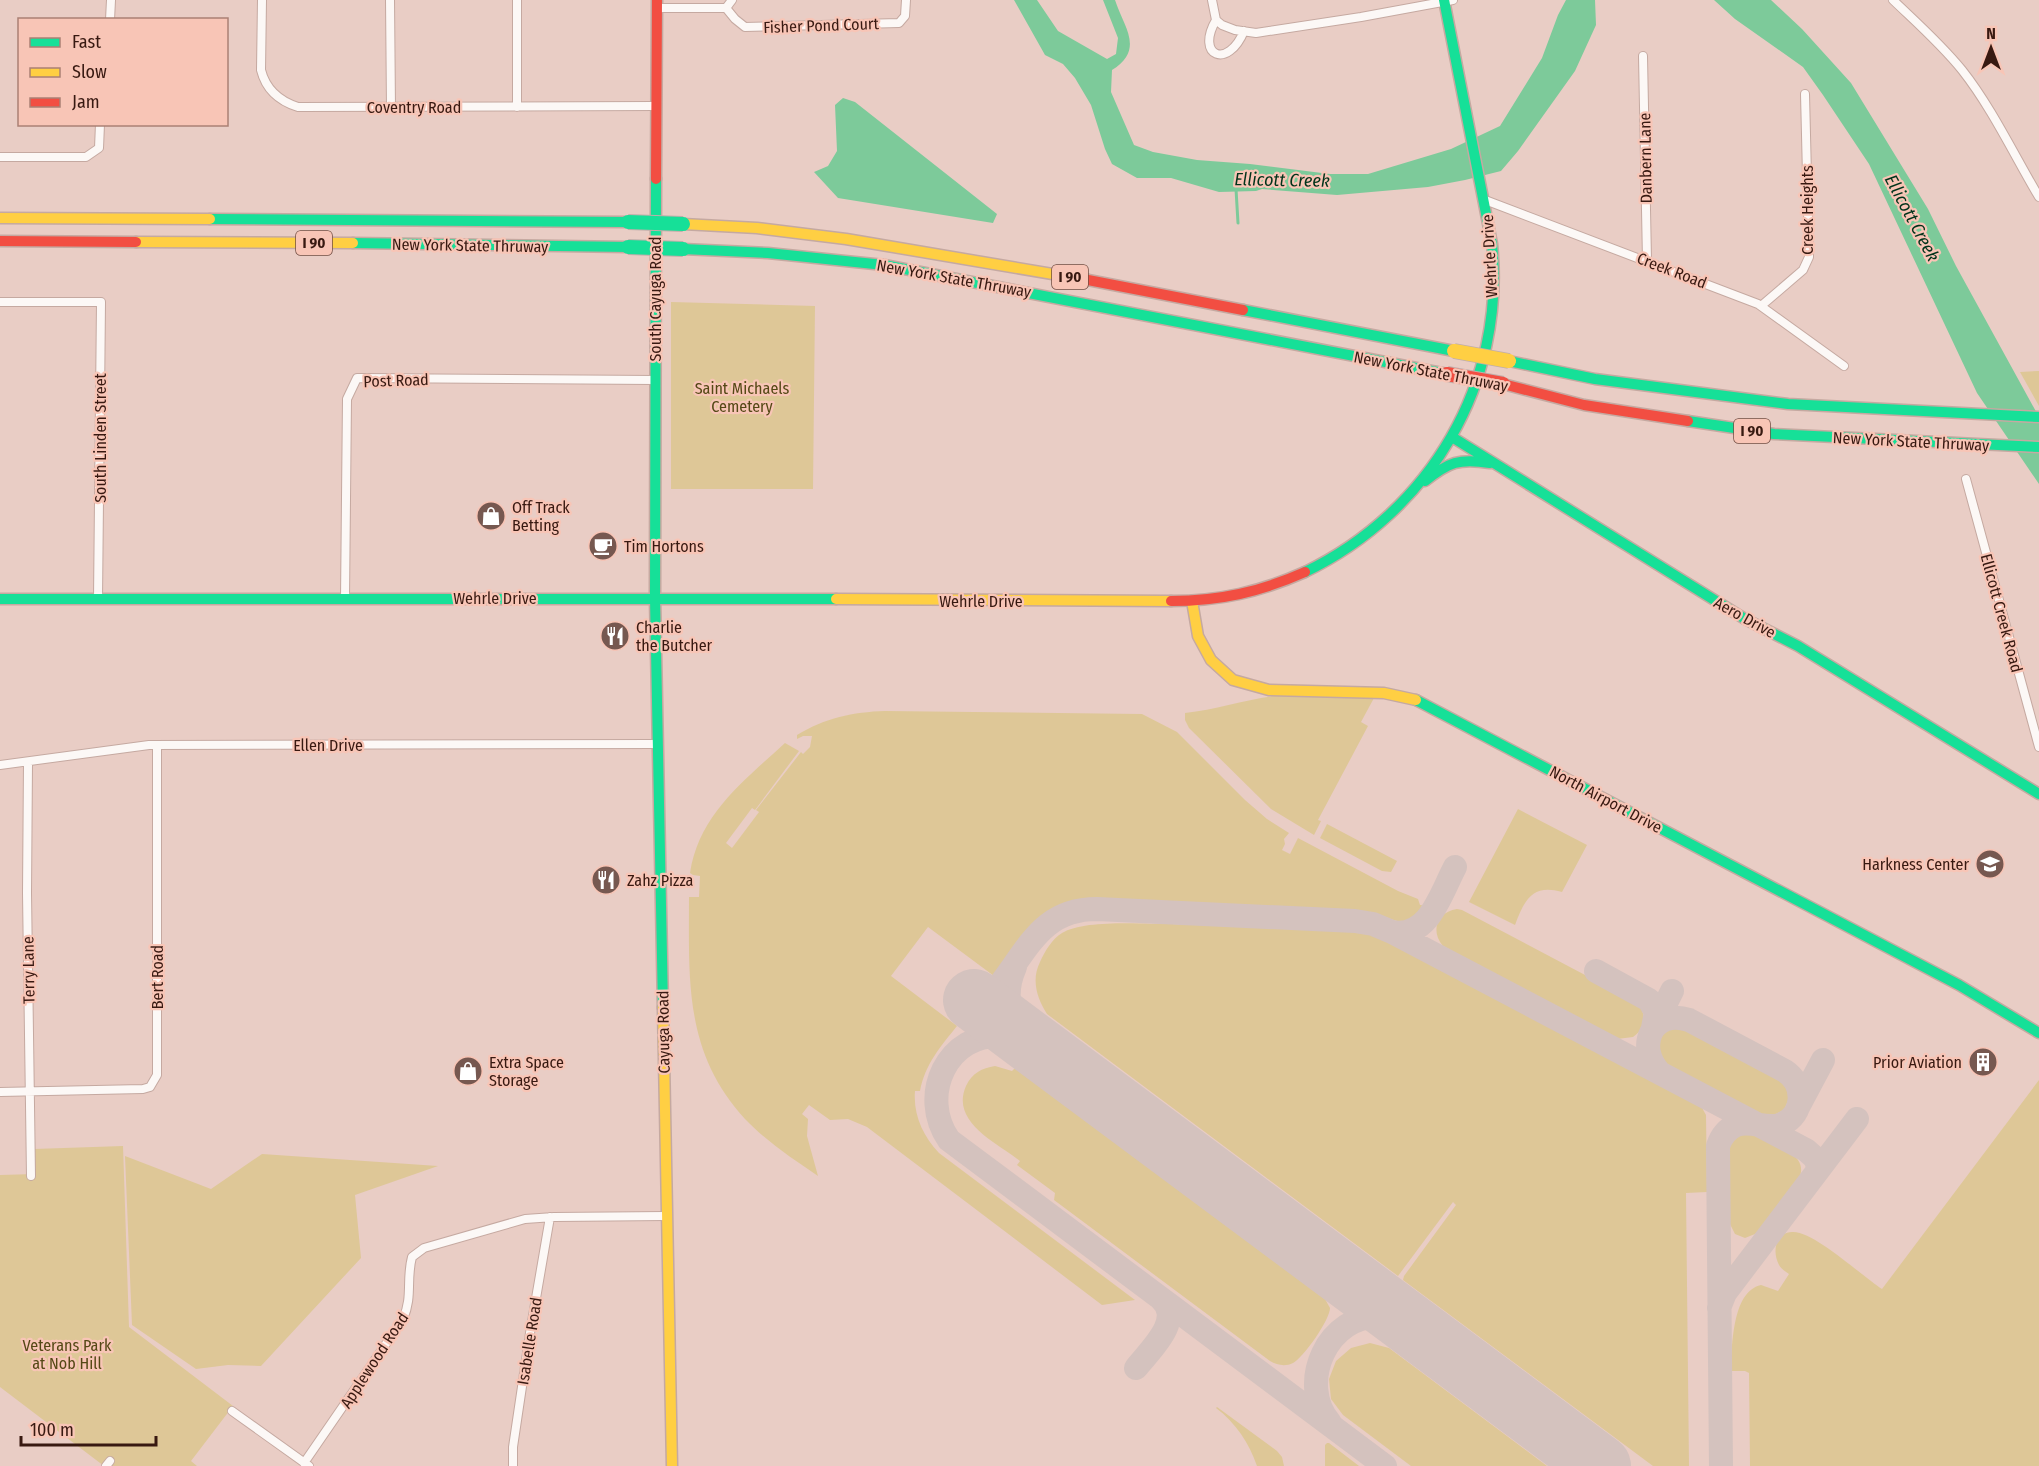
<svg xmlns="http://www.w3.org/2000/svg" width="2039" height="1466" font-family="'Fira Sans Condensed',sans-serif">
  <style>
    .green { fill: #dec797 }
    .water { fill: #7dca9a }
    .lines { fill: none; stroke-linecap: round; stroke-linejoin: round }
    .stream { stroke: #7dca9a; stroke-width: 3 }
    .taxiway { stroke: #d4c2be; stroke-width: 24 }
    .runway { stroke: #d4c2be; stroke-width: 62 }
    .street-casing { stroke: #c5a9a1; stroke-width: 10 }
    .fast-casing { stroke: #c5a9a1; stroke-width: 13 }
    .slow-casing { stroke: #c5a9a1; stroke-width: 13 }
    .jam-casing { stroke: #c5a9a1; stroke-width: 13 }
    .street { stroke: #fcf8f6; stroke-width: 8 }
    .fast { stroke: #16e098; stroke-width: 10 }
    .slow { stroke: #ffcf43; stroke-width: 10 }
    .jam { stroke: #f24e42; stroke-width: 10 }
    .fast-bridge-casing { stroke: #c0aeaa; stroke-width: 16; stroke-linecap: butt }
    .slow-bridge-casing { stroke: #c0aeaa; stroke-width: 16; stroke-linecap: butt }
    .jam-bridge-casing { stroke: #c0aeaa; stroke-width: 16; stroke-linecap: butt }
    .fast-bridge { stroke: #16e098; stroke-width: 14 }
    .slow-bridge { stroke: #ffcf43; stroke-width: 14 }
    .jam-bridge { stroke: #f24e42; stroke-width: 14 }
    .labels { text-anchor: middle; stroke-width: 4.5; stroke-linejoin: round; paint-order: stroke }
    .shield { fill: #f8c5b6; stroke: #724d42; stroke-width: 1.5 }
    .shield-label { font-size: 15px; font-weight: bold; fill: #381911 }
    .street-label { font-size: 16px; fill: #381911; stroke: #f8c5b6 }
    .park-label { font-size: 16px; fill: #544815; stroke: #f8c5b6 }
    .poi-label { font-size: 16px; fill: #381911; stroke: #f8c5b6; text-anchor: start }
    .water-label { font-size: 18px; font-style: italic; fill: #00331a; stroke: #f8c5b6 }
  </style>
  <rect width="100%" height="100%" fill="#e9cdc5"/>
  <path class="green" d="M671 302 815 306 813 489H671Z
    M2039 371V406L2020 372Z
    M1274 696 1374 698 1361 722 1368 726 1318 820 1321 821 1314 835 1271 809 1189 728 1185 720V713C1215 710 1244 700 1274 696Z
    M885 711 1142 714 1177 732 1245 800 1267 819 1289 833 1284 839 1285 844 1282 850 1290 854 1298 838 1398 891 1418 899 1420 905H1422C1416 930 1399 922 1383 916 1373 913 1363 911 1353 910L1087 898C1036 905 1022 939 994 976L928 927 891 976 957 1026C941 1046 925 1064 920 1091H915C913 1115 923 1136 939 1153L1135 1300 1102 1305 867 1127 848 1119 830 1120 809 1105 802 1114 808 1119 807 1136 818 1176C793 1159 766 1141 745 1119 684 1052 689 981 689 897H699L700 876 693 875 690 873C699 814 744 781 785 743L799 751 755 810 752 808 726 843 732 848 759 812 756 810 801 752 803 754 810 747 812 736H803L797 739V735C825 718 853 712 885 711Z
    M1518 809 1587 845 1562 892C1532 883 1524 901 1515 925L1469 902Z
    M1327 824 1397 861 1391 872 1382 871 1320 838Z
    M1457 909 1462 910 1638 1003C1647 1016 1646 1028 1633 1037L1617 1039 1443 946C1430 931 1437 912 1457 909Z
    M1172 924 1352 931 1380 937 1701 1106 1706 1115 1707 1192 1686 1193 1689 1466H1653L1403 1280 1404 1276 1456 1205 1453 1202 1398 1276 1047 1014C1037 998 1031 980 1040 962 1045 951 1052 939 1062 933 1084 919 1145 924 1172 924Z
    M1677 1027 1685 1028 1784 1080 1790 1096 1784 1110 1772 1116 1761 1115 1666 1065C1652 1051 1657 1031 1677 1027Z
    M995 1066 1012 1071 1015 1068 1325 1299 1330 1308C1330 1320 1303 1358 1293 1363 1285 1367 1277 1365 1270 1361L1054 1200 1055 1193 1017 1165 1020 1161C997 1143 950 1122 966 1086 972 1073 982 1068 995 1066Z
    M2039 1080V1466H1750L1749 1373 1745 1371H1730C1733 1347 1731 1292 1761 1285L1778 1291 1789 1274C1785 1271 1781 1269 1779 1265 1772 1252 1775 1233 1792 1232 1813 1230 1863 1277 1882 1289Z
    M1743 1134C1756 1133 1791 1149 1798 1160 1802 1166 1802 1172 1799 1178L1762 1227 1755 1234 1745 1238 1735 1234 1728 1220 1727 1150 1733 1139Z
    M123 1146 129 1327 233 1406 191 1461 197 1466H104L0 1387V1175L35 1174 34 1149Z
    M262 1154 438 1166 355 1195 361 1258 261 1366 228 1365 196 1369 132 1325 125 1156 211 1189Z
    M1370 1343 1389 1348 1547 1466H1411L1343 1415 1331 1399 1329 1379 1336 1361 1351 1348Z
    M1217 1407 1277 1451 1282 1457 1284 1466H1257C1249 1443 1236 1423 1216 1408Z
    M1327 1443H1329L1359 1466H1325V1445Z"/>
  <path class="water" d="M1014 0H1037L1058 31 1107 59 1116 54 1118 38 1103 0H1115C1124 28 1145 49 1112 70L1111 92 1134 145 1153 152 1197 160 1250 164 1330 174H1368L1451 149 1500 126 1542 58 1558 15 1566 0H1595L1596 25 1575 71 1518 151 1501 171 1465 180 1428 187 1337 195 1262 189 1256 191 1219 192 1171 178H1137L1112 164 1105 149 1091 105 1075 78 1063 64 1045 55Z
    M1714 0H1771L1802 29 1851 83 1928 209 1956 266 2039 417V484L1977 393 1869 164 1823 95 1803 67 1735 19Z
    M843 98 855 102 997 214 993 223 838 198 814 172 828 166 837 151 835 105Z"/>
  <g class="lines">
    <path class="stream" d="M1236 189 1238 223"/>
    <path class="taxiway" d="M1392 932C1429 939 1441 893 1455 867
      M1015 967C1001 999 1011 1023 1036 1045
      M1596 971 1649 1000 1656 1012 1653 1028
      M1002 982C1030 945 1044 909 1097 909L1355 921 1373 924 1392 932 1806 1150 1815 1158 1819 1169
      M1655 1025 1672 991
      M1054 1060C1039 1050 1023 1038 1004 1036 947 1031 918 1096 949 1140L1385 1466
      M1660 1073C1635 1047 1652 1008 1689 1020L1785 1071C1805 1084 1805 1114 1782 1124 1767 1131 1752 1119 1736 1125 1727 1129 1721 1137 1718 1146L1721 1466
      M1798 1107 1823 1060
      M1719 1308 1725 1293 1857 1119
      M1136 1368C1150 1350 1184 1320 1161 1299
      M1330 1423C1296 1384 1328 1312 1382 1317 1398 1318 1411 1327 1425 1335"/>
    <path class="runway" d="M974 1000 1600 1466"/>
    <g class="street-casing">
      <path id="street" d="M262 0 261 70C266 90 279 101 298 107L656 106
        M390 0 391 108
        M517 0V107
        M1212 0 1216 20 1222 25 1235 30 1256 33 1361 17 1453 0
        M1893 0C1917 23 1941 44 1962 70 1992 108 2014 155 2039 197
        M657 8H726
        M726 8 735 19 745 27 899 23 905 16 906 0
        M726 8 732 0
        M110 20 111 0
        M1216 20C1195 56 1228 70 1244 31
        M1643 56 1647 260
        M0 157H86L99 148 100 124
        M1485 200 1758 304 1844 366
        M0 302H101L98 599
        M1761 306 1803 270 1809 257 1805 94
        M1966 479 2039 747
        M345 599 347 399 357 378 655 380
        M28 763 27 893 31 1176
        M0 765 149 745 658 744
        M0 1092 143 1089 150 1087 157 1075V745
        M232 1411 309 1466
        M304 1463 403 1319C413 1297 406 1279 412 1257L424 1248 525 1219 554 1217 666 1216
        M106 1466 110 1461
        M513 1466V1447L530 1333 550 1217"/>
    </g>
    <g class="fast-casing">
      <path id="fast" d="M656 179 655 598 663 1008
        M210 219 628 222
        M353 243 628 247
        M683 249 768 253 884 265 1447 374
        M1243 310 1454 351
        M1509 361 1595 379 1788 404 2039 417
        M1688 421 1774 434 2039 447
        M1452 437 1745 619 1798 646 2039 794
        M1425 481C1449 462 1459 458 1490 463
        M1305 572C1431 511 1506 383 1492 244L1444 0
        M0 599H836
        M1416 700 1959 985 2039 1033"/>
    </g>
    <g class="slow-casing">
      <path id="slow" d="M0 218 210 219
        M683 224 757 228 846 239 1088 280
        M136 242 353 243
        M836 599 1171 601
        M1192 601 1198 636 1211 660 1233 680 1269 690 1384 693 1416 700
        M663 1008 672 1466"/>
    </g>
    <g class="jam-casing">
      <path id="jam" d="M656 179 657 0
        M0 241 136 242
        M1088 280 1243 310
        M1503 384 1584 405 1688 421
        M1171 601C1220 601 1260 592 1305 572"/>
    </g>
    <use href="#street" class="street"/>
    <use href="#fast" class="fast"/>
    <use href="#slow" class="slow"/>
    <use href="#jam" class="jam"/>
    <g class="fast-bridge-casing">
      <path id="fast-bridge" d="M628 222 683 224
        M628 247 683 249"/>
    </g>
    <g class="slow-bridge-casing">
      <path id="slow-bridge" d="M1454 351 1509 361"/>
    </g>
    <g class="jam-bridge-casing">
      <path id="jam-bridge" d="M1447 374 1503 384"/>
    </g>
    <use href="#fast-bridge" class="fast-bridge"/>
    <use href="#slow-bridge" class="slow-bridge"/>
    <use href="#jam-bridge" class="jam-bridge"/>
  </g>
  <defs>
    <g id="shop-disc" transform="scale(1.5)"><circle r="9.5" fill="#765850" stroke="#f8c5b6"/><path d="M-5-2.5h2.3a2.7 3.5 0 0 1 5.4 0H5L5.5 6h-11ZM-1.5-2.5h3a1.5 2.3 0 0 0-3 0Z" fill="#fff"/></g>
    <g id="cafe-disc" transform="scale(1.5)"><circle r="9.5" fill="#765850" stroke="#f8c5b6"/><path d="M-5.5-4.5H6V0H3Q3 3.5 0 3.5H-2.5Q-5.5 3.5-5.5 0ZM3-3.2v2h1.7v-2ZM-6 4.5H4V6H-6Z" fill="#fff"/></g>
    <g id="restaurant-disc" transform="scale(1.5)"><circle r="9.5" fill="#765850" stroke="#f8c5b6"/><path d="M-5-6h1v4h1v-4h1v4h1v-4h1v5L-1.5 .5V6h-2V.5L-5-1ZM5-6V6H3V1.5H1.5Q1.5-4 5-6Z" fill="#fff"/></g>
    <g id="school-disc" transform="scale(1.5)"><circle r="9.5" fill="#765850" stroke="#f8c5b6"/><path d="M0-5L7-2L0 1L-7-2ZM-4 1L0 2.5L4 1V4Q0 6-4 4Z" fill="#fff"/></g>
    <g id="building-disc" transform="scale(1.5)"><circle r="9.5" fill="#765850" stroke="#f8c5b6"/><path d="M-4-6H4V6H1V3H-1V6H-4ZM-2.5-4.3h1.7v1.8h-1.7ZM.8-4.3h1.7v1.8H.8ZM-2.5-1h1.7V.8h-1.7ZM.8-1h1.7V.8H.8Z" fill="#fff"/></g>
  </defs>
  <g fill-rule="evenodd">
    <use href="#shop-disc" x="491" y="516"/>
    <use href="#cafe-disc" x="603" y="546"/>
    <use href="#restaurant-disc" x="615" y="636"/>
    <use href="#school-disc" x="1990" y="864"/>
    <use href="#restaurant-disc" x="606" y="880"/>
    <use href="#building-disc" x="1983" y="1062"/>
    <use href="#shop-disc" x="468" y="1071"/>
  </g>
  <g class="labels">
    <g class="shield">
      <rect x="296" y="231" width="36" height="24" rx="4.5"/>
      <rect x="1052" y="265" width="36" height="24" rx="4.5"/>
      <rect x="1734" y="419" width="36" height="24" rx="4.5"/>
    </g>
    <g class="shield-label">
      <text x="314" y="248">I 90</text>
      <text x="1070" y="282">I 90</text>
      <text x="1752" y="436">I 90</text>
    </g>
    <g class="street-label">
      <text transform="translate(821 25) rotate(-2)" y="6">Fisher Pond Court</text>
      <text x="414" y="113">Coventry Road</text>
      <text transform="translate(1645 158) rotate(-91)" y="6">Danbern Lane</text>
      <text transform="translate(1807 210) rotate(-90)" y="6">Creek Heights</text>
      <text transform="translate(470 245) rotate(1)" y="6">New York State Thruway</text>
      <text transform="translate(1489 256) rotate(-93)" y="6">Wehrle Drive</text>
      <text transform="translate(1672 270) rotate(21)" y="6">Creek Road</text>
      <text transform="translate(954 278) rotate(10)" y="6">New York State Thruway</text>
      <text transform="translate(655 299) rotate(-90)" y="6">South Cayuga Road</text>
      <text transform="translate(1431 371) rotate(11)" y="6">New York State Thruway</text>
      <text transform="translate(396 380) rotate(-2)" y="6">Post Road</text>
      <text transform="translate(100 438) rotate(-90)" y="6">South Linden Street</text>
      <text transform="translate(1911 441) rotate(3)" y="6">New York State Thruway</text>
      <text x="495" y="604">Wehrle Drive</text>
      <text x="981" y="607">Wehrle Drive</text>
      <text transform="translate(2002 613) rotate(75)" y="6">Ellicott Creek Road</text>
      <text transform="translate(1745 617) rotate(29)" y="6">Aero Drive</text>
      <text x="328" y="751">Ellen Drive</text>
      <text transform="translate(1606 799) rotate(28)" y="6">North Airport Drive</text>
      <text transform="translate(28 970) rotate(-91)" y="6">Terry Lane</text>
      <text transform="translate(157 977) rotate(-90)" y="6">Bert Road</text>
      <text transform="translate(663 1032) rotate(-91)" y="6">Cayuga Road</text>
      <text transform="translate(529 1341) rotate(-81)" y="6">Isabelle Road</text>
      <text transform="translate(374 1360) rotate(-57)" y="6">Applewood Road</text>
    </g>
    <g class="park-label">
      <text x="742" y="394">Saint Michaels<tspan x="742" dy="18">Cemetery</tspan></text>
      <text x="67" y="1351">Veterans Park<tspan x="67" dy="18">at Nob Hill</tspan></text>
    </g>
    <g class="poi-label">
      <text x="512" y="513">Off Track<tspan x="512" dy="18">Betting</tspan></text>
      <text x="624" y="552">Tim Hortons</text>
      <text x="636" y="633">Charlie<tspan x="636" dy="18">the Butcher</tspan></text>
      <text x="1969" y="870" text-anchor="end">Harkness Center</text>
      <text x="627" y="886">Zahz Pizza</text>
      <text x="489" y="1068">Extra Space<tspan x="489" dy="18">Storage</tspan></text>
      <text x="1962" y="1068" text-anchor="end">Prior Aviation</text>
    </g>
    <g class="water-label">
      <text transform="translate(1282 180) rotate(1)" y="6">Ellicott Creek</text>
      <text transform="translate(1912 218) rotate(62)" y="6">Ellicott Creek</text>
    </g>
  </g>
  <rect x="18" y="18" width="210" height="108" fill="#f8c5b6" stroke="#ab8074" stroke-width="1.5"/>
  <rect x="30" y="38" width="30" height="9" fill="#16e098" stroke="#ab8074" stroke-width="1.5"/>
  <text x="72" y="48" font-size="18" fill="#381911">Fast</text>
  <rect x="30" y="68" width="30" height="9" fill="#ffcf43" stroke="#ab8074" stroke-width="1.5"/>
  <text x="72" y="78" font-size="18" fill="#381911">Slow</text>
  <rect x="30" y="98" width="30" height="9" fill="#f24e42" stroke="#ab8074" stroke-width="1.5"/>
  <text x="72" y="108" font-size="18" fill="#381911">Jam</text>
  <g transform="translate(1991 48)" stroke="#f8c5b6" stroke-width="4.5" paint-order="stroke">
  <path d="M0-4.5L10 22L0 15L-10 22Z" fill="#381911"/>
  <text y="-9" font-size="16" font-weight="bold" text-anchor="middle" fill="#381911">N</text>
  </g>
  <path d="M21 1436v9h135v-9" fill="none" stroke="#381911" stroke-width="3"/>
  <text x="30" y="1436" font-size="18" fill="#381911" stroke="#f8c5b6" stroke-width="4.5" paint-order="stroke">100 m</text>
</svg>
